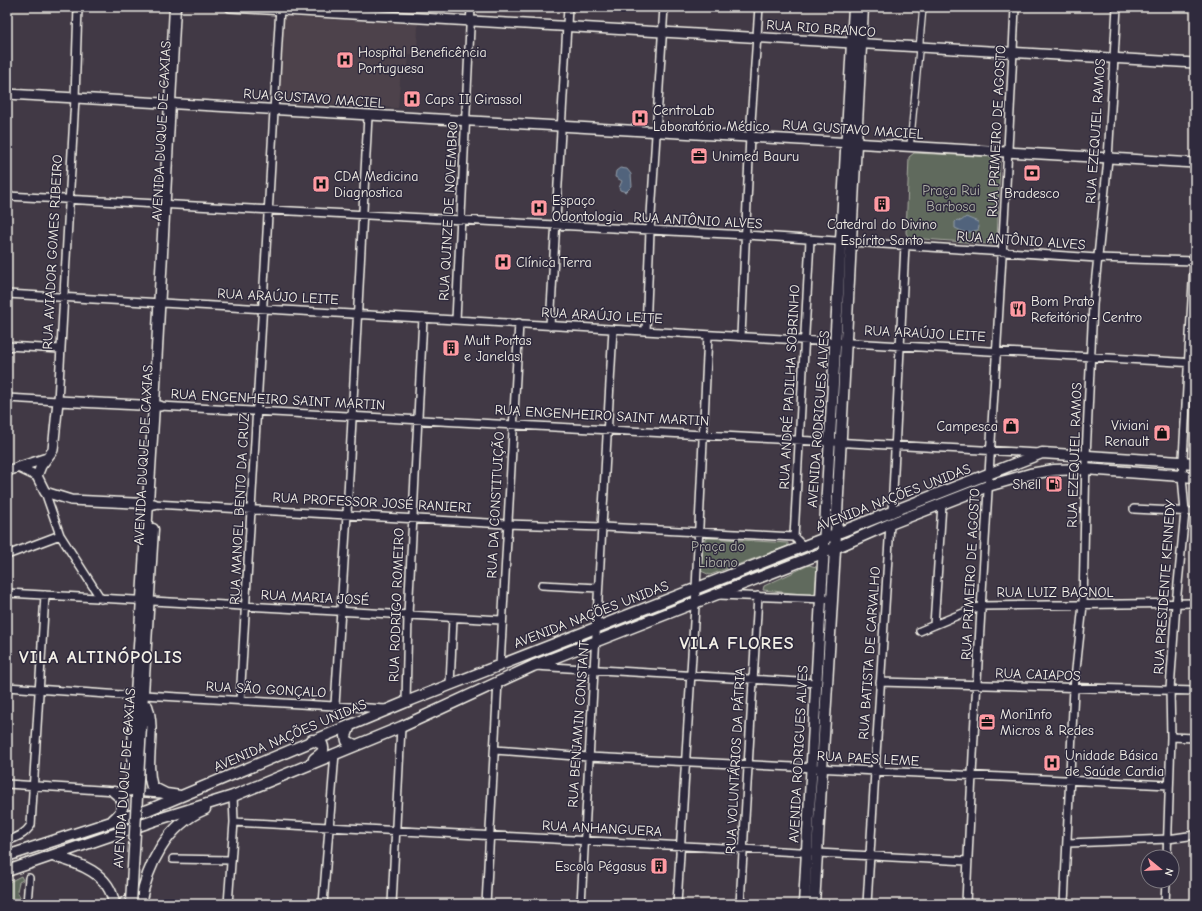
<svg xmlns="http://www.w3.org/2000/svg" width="1202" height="911" font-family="'Comic Neue',sans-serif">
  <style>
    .built { fill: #4e434b }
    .green { fill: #616a5d; stroke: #aaaea2 }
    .water { fill: #51647c; stroke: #929ca7 }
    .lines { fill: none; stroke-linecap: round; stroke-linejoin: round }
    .pedestrian-casing { stroke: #f4f1e8; stroke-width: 8 }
    .minor-casing { stroke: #f4f1e8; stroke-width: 10 }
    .tertiary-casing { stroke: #f4f1e8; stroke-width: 12 }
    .secondary-casing { stroke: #f4f1e8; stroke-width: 13 }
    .pedestrian { stroke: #2f2a3d; stroke-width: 5.5 }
    .minor { stroke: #2f2a3d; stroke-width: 7 }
    .tertiary { stroke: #2f2a3d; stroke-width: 9 }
    .secondary { stroke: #2f2a3d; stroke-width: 10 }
    .secondary-bridge-casing { stroke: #f4f1e8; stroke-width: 13; stroke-linecap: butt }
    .secondary-bridge { stroke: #2f2a3d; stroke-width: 10 }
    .labels { text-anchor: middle; stroke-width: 3; stroke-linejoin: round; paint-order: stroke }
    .street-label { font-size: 14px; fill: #f4f1e8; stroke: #2f2a3d }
    .poi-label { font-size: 14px; fill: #f4f1e8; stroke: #2f2a3d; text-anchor: start }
    .park-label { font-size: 14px; fill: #b2b4a9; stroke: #2f2a3d }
    .district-label { font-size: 18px; font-weight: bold; letter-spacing: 1px; fill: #f4f1e8; stroke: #2f2a3d }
  </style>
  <rect width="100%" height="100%" fill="#413945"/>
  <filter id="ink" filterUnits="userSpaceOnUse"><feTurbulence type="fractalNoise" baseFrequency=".025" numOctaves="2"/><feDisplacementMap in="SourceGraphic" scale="8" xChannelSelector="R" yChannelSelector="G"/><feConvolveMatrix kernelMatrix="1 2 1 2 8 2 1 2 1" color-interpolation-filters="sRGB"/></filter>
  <g filter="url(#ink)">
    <path class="built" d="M284 17 418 24 417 54H409L408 66H401L398 108 279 102Z"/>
    <path class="green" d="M914 153 997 157 1000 161 997 242 993 244 909 238 906 233 909 157Z
      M708 538 788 543V546L710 575 701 571 703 540Z
      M809 565 816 567 817 571 815 593 811 595 763 590 764 586Z
      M21 876 23 880 19 882 17 891 21 899V904H7V883Z"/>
    <path class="water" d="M620 168 627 169 631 174 632 186 626 192 620 190 619 188 622 181 615 177 616 171Z
      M966 217 978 222 979 227 978 230 966 233 955 228V222L957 220 961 221Z"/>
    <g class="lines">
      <g class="pedestrian-casing">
        <path id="pedestrian" d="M910 147 923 7"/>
      </g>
      <g class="minor-casing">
        <path id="minor" d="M7 196 746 235 1097 258 1195 261
          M7 294 1195 363
          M456 320 471 7
          M550 326 568 7
          M646 331 650 231 664 7
          M741 336 750 136 759 7
          M7 346 60 349
          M7 398 58 401 75 98 78 7
          M160 406 1038 453
          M45 492 60 535 101 599
          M154 504 506 524 603 527 794 537 804 547
          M1134 509 1195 512
          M892 513 905 245
          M794 537 810 240
          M7 555 60 535
          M542 585 598 588
          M7 593 501 620
          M719 595 825 599
          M934 625 942 504
          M920 631 980 606 1195 603
          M500 665 519 323
          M535 666 816 683
          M880 682 1195 691
          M450 685 453 618
          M7 687 136 696
          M144 695 386 709
          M240 701 280 7
          M406 702 408 615 423 318
          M335 705 347 514 368 116
          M1171 737 1195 738
          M495 750 588 757 1169 785
          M7 784 162 794
          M234 822 967 861
          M7 841C18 837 25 834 31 825L45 595
          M1068 843 1168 839 1195 835
          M1167 857 1171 737 1170 689 1176 604 1185 512 1182 476 1195 247
          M173 859 230 860
          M27 904 29 878
          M228 904 234 822 233 796
          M323 904 335 753
          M392 904 401 727
          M486 904 498 681
          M581 904C590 712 604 521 613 329
          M677 904 696 589 708 335
          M740 904 758 596
          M867 904 890 524
          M966 904C978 605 1002 306 1015 7
          M1064 904 1074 688 1083 605 1086 456 1093 305 1108 159 1117 7
          M1165 904 1166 881"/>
      </g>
      <g class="tertiary-casing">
        <path id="tertiary" d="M230 7 1195 63
          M7 94 1195 163
          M18 467 37 476
          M7 471 47 458
          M154 504 71 500 45 492 37 476 41 466 53 450 58 401 160 406"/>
      </g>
      <g class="secondary-casing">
        <path id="secondary" d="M147 706C156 732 144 761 152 787L166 794 180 796
          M350 725 346 736 347 741 355 745
          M141 726 153 529
          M134 727 154 405 175 7
          M312 740 322 744C326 753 319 754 314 759
          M113 820C120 814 125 808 121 798L114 792
          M7 856 148 810 406 702 1042 453 1195 463
          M53 856C79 863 110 873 114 904
          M7 871 159 819 233 796 401 727 533 666 835 548 890 524 988 486 1030 474 1054 470 1085 469 1195 477
          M125 904V902
          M140 904C147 866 166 825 205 809
          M804 904 854 7
          M814 904 836 533 863 7"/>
      </g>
      <use href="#pedestrian" class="pedestrian"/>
      <use href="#minor" class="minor"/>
      <use href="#tertiary" class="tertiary"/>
      <use href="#secondary" class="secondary"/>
      <g class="secondary-bridge-casing">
        <path id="secondary-bridge" d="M131 790 134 727
          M131 903 141 726"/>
      </g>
      <use href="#secondary-bridge" class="secondary-bridge"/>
    </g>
  </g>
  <defs>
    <g id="hospital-square" transform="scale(0.9)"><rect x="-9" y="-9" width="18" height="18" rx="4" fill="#ff9aa2" stroke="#2f2a3d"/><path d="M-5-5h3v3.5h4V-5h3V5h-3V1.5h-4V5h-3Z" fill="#111"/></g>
    <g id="office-square" transform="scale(0.9)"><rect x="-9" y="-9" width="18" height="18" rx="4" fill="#ff9aa2" stroke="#2f2a3d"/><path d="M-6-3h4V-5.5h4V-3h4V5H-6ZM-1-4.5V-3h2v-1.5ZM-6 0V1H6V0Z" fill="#111"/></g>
    <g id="bank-square" transform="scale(0.9)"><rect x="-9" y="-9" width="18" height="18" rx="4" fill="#ff9aa2" stroke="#2f2a3d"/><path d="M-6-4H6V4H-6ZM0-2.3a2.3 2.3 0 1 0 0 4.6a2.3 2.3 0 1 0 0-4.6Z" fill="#111"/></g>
    <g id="building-square" transform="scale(0.9)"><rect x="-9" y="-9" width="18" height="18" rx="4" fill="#ff9aa2" stroke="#2f2a3d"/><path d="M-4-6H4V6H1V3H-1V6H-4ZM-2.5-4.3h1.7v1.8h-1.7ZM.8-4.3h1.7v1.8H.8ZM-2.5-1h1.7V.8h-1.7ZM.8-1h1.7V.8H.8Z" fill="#111"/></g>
    <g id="restaurant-square" transform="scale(0.9)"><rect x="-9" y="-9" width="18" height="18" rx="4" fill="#ff9aa2" stroke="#2f2a3d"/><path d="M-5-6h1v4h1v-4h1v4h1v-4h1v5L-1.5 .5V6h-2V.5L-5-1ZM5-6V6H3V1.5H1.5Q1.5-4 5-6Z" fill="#111"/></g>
    <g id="shop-square" transform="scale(0.9)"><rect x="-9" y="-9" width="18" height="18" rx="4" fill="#ff9aa2" stroke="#2f2a3d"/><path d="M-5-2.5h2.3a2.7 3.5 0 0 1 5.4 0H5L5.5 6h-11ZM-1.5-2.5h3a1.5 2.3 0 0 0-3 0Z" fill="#111"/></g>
    <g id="fuel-square" transform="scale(0.9)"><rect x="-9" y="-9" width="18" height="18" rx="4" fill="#ff9aa2" stroke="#2f2a3d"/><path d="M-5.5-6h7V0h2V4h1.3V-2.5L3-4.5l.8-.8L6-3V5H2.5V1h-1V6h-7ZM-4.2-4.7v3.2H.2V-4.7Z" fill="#111"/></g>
  </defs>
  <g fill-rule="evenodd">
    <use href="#hospital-square" x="345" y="60"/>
    <use href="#hospital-square" x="412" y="99"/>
    <use href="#hospital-square" x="640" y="118"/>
    <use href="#office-square" x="699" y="156"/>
    <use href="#bank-square" x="1032" y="173"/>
    <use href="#hospital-square" x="321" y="184"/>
    <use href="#building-square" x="882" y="204"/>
    <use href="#hospital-square" x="539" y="208"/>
    <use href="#hospital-square" x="503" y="262"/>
    <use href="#restaurant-square" x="1018" y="309"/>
    <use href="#building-square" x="451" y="348"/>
    <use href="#shop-square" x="1011" y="426"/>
    <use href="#shop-square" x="1162" y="433"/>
    <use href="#fuel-square" x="1054" y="484"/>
    <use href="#office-square" x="987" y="722"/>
    <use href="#hospital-square" x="1052" y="763"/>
    <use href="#building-square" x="659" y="866"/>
  </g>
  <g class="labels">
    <g class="street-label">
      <text transform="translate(821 28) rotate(4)" y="5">RUA RIO BRANCO</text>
      <text transform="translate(314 98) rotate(4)" y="5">RUA GUSTAVO MACIEL</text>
      <text transform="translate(853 129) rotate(4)" y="5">RUA GUSTAVO MACIEL</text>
      <text transform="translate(161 131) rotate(-87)" y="5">AVENIDA DUQUE DE CAXIAS</text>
      <text transform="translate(996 131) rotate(-87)" y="5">RUA PRIMEIRO DE AGOSTO</text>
      <text transform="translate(1095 131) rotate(-86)" y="5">RUA EZEQUIEL RAMOS</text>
      <text transform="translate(448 211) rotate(-87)" y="5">RUA QUINZE DE NOVEMBRO</text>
      <text transform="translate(698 220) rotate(3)" y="5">RUA ANTÔNIO ALVES</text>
      <text transform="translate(1021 240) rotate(4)" y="5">RUA ANTÔNIO ALVES</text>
      <text transform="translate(52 252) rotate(-87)" y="5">RUA AVIADOR GOMES RIBEIRO</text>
      <text transform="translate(278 296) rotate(3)" y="5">RUA ARAÚJO LEITE</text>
      <text transform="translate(602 315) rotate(3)" y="5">RUA ARAÚJO LEITE</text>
      <text transform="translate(925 333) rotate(3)" y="5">RUA ARAÚJO LEITE</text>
      <text transform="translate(789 387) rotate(-87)" y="5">RUA ANDRÉ PADILHA SOBRINHO</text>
      <text transform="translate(278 399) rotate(3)" y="5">RUA ENGENHEIRO SAINT MARTIN</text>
      <text transform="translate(602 415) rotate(3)" y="5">RUA ENGENHEIRO SAINT MARTIN</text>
      <text transform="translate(818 419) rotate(-86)" y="5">AVENIDA RODRIGUES ALVES</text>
      <text transform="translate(143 455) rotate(-87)" y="5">AVENIDA DUQUE DE CAXIAS</text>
      <text transform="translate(1074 455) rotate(-88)" y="5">RUA EZEQUIEL RAMOS</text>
      <text transform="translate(893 497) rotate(-21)" y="5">AVENIDA NAÇÕES UNIDAS</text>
      <text transform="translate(372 502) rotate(3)" y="5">RUA PROFESSOR JOSÉ RANIERI</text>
      <text transform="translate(495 505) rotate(-87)" y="5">RUA DA CONSTITUIÇÃO</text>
      <text transform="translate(239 509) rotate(-87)" y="5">RUA MANOEL BENTO DA CRUZ</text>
      <text transform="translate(970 574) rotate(-87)" y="5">RUA PRIMEIRO DE AGOSTO</text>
      <text transform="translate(1164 587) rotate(-86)" y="5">RUA PRESIDENTE KENNEDY</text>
      <text x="1055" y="597">RUA LUIZ BAGNOL</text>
      <text transform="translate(315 597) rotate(3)" y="5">RUA MARIA JOSÉ</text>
      <text transform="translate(396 605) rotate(-88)" y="5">RUA RODRIGO ROMEIRO</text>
      <text transform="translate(591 614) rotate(-21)" y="5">AVENIDA NAÇÕES UNIDAS</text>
      <text transform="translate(869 653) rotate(-86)" y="5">RUA BATISTA DE CARVALHO</text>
      <text transform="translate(1038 674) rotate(2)" y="5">RUA CAIAPOS</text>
      <text transform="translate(266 689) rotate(3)" y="5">RUA SÃO GONÇALO</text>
      <text transform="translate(578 724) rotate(-86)" y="5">RUA BENJAMIN CONSTANT</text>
      <text transform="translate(290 735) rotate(-23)" y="5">AVENIDA NAÇÕES UNIDAS</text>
      <text transform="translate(798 754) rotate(-87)" y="5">AVENIDA RODRIGUES ALVES</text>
      <text transform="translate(868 758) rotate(3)" y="5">RUA PAES LEME</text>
      <text transform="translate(735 761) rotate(-87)" y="5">RUA VOLUNTÁRIOS DA PÁTRIA</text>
      <text transform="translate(124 778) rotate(-86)" y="5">AVENIDA DUQUE DE CAXIAS</text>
      <text transform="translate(602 828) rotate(3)" y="5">RUA ANHANGUERA</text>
    </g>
    <g class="poi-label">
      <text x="358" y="57">Hospital Beneficência<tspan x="358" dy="16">Portuguesa</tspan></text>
      <text x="425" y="104">Caps II Girassol</text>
      <text x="653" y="115">CentroLab<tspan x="653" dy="16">Laboratório Médico</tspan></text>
      <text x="712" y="161">Unimed Bauru</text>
      <text x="334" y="181">CDA Medicina<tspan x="334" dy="16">Diagnostica</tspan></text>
      <text x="1032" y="198" text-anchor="middle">Bradesco</text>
      <text x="552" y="205">Espaço<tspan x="552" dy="16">Odontologia</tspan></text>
      <text x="882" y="229" text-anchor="middle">Catedral do Divino<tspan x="882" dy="16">Espírito Santo</tspan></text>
      <text x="516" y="267">Clínica Terra</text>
      <text x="1031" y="306">Bom Prato<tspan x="1031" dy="16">Refeitório - Centro</tspan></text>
      <text x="464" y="345">Mult Portas<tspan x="464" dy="16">e Janelas</tspan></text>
      <text x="1149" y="430" text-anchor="end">Viviani<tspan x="1149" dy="16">Renault</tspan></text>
      <text x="998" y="431" text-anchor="end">Campesca</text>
      <text x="1041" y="489" text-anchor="end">Shell</text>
      <text x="1000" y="719">MoriInfo<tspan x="1000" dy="16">Micros &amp; Redes</tspan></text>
      <text x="1065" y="760">Unidade Básica<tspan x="1065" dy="16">de Saúde Cardia</tspan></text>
      <text x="646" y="871" text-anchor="end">Escola Pégasus</text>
    </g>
    <g class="park-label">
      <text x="951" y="195">Praça Rui<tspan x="951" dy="16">Barbosa</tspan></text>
      <text x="718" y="551">Praça do<tspan x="718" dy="16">Libano</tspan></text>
    </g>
    <g class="district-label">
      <text x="737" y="649">VILA FLORES</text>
      <text x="101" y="663">VILA ALTINÓPOLIS</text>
    </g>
  </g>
  <rect width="1202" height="911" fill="none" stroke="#2f2a3d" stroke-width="24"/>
  <rect x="12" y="12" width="1178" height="887" fill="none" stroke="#f4f1e8" stroke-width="1.5" filter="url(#ink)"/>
  <g transform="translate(1160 869) rotate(108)"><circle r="19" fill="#2f2a3d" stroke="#7e7a81"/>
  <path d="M0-3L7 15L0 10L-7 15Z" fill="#ff9aa2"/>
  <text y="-6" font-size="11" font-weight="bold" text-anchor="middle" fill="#f4f1e8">N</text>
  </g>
</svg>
